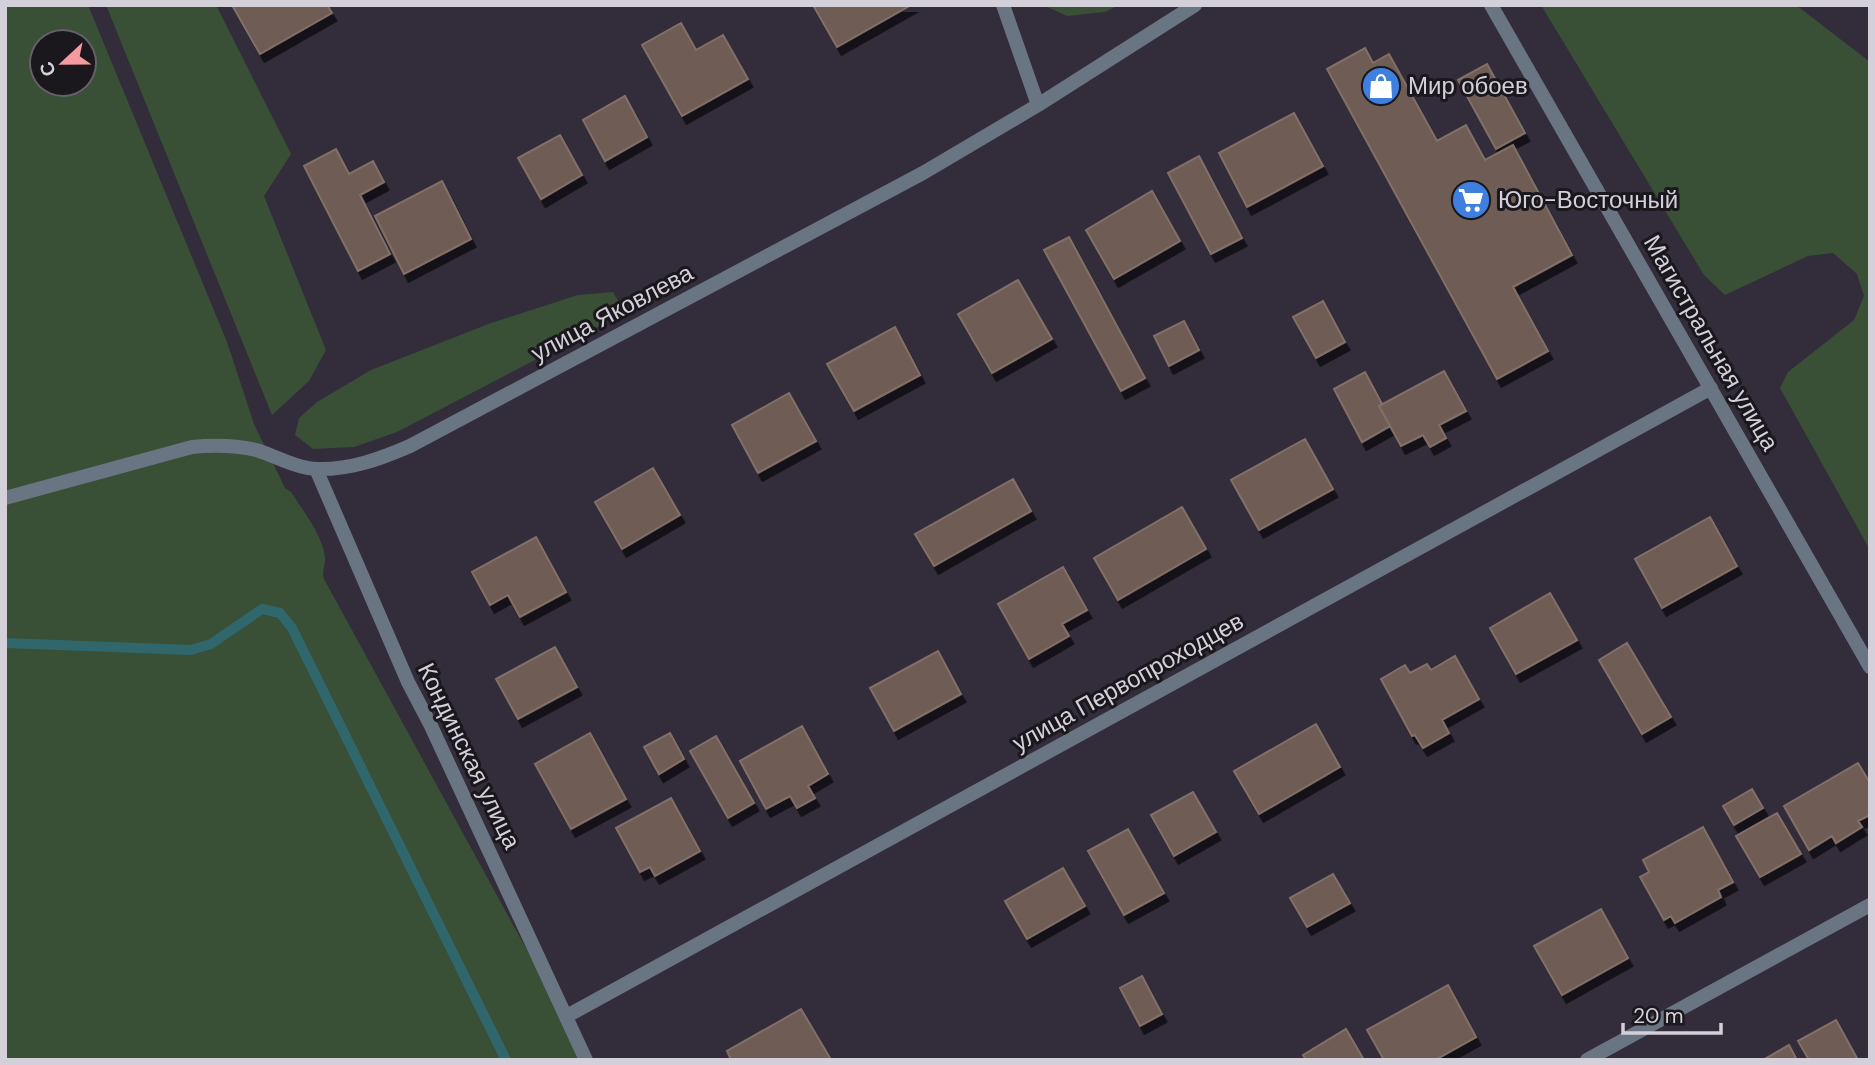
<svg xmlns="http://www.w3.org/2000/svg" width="1875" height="1065" font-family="'DM Sans',sans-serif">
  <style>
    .green { fill: #394f36; fill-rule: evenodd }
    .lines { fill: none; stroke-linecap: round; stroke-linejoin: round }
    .stream { stroke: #30676d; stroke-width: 10 }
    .building { fill: #6e5c54; stroke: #827068; stroke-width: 2; filter: url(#shadow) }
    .street { stroke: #6a7584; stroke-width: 14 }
    .labels { text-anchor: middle; stroke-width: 6; stroke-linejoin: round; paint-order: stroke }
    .poi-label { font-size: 24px; fill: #d4d0d9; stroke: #1a171d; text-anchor: start }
    .street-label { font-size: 24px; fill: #d4d0d9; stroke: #1a171d }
  </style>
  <defs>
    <filter id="shadow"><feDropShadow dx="4.5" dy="8" stdDeviation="0" flood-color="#0009"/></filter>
  </defs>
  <rect width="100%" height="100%" fill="#332d3b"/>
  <path class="green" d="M5 5H88L227 342 254 424 285 488 291 492C303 511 322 534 325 557 326 565 321 571 324 579L587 1060H5ZM42 42H84V84H42Z
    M106 5H216L291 154 264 196 326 350 309 381 272 415Z
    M1043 5H1119L1105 12 1067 16Z
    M1541 5H1796L1870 62V550L1780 388 1788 372 1854 320 1864 296 1857 274 1833 253 1808 256 1725 295 1704 275Z
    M613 292 625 313 397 432 354 447 313 449 295 435 299 418 317 402 371 370 491 323 578 295Z"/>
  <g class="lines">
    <path class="stream" d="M5 643 191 650 211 644 262 609 280 613 292 628 506 1060"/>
  </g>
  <path class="building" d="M232 5H327L332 13 260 54Z
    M813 5H911L837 47Z
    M681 23 696 50 723 35 748 79 682 116 642 45Z
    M1365 48 1373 63 1389 54 1437 141 1466 125 1485 160 1513 145 1572 255 1513 287 1548 351 1497 379 1327 69Z
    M1487 64 1525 133 1496 149 1458 80Z
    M625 96 647 137 605 161 583 120Z
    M1294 113 1323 166 1247 207 1219 153Z
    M560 135 582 175 541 199 518 158Z
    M336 149 349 174 373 161 384 182 360 195 390 254 358 271 304 166Z
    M1199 156 1242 238 1211 254 1168 173Z
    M442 181 471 239 404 274 375 216Z
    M1152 191 1180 241 1114 279 1086 230Z
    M1069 237 1145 378 1121 391 1044 250Z
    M1018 280 1052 339 992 373 958 314Z
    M1323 301 1345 342 1316 358 1293 317Z
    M1184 321 1199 350 1169 366 1154 336Z
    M895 327 920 375 854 411 827 364Z
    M1444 371 1466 411 1439 425 1446 438 1430 447 1423 435 1401 446 1379 406Z
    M1365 372 1382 404 1379 406 1390 426 1362 442 1334 389Z
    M789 393 816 441 758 473 732 425Z
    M1305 439 1333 489 1259 530 1231 480Z
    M653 468 680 515 622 549 595 502Z
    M1013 479 1031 511 934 566 915 534Z
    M1182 507 1206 549 1118 600 1094 558Z
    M1710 517 1737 566 1662 608 1635 559Z
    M536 537 566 592 520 617 508 595 490 605 472 572Z
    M1063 567 1087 610 1062 624 1069 636 1029 659 998 604Z
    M1550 593 1577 640 1516 674 1490 628Z
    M1627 643 1671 717 1642 734 1599 660Z
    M555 647 577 687 518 719 496 679Z
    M938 651 961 694 894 731 870 688Z
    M1455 656 1479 699 1442 720 1449 733 1423 748 1415 735 1412 736 1381 679 1405 665 1410 673 1427 664 1431 670Z
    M1316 724 1340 767 1259 814 1234 771Z
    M802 726 828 774 808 786 815 798 797 808 790 796 766 809 740 761Z
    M590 733 626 799 571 829 535 764Z
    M670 733 684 759 659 774 644 747Z
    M716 736 754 803 728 818 690 751Z
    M1858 763 1870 783V815L1858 821 1862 827 1836 843 1832 836 1809 850 1784 806Z
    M1752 789 1763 808 1734 825 1723 806Z
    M1193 792 1216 832 1174 856 1151 815Z
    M671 798 700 851 655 876 650 867 640 872 616 828Z
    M1777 813 1801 854 1760 877 1736 836Z
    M1703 827 1733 882 1718 890 1721 897 1675 923 1671 916 1664 920 1640 877 1649 872 1643 860Z
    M1128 829 1164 893 1124 915 1088 851Z
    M1063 868 1085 906 1027 939 1005 901Z
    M1333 874 1350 903 1307 927 1290 898Z
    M1601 909 1628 958 1562 995 1534 946Z
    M1142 976 1162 1014 1140 1026 1120 988Z
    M1448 985 1476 1037 1435 1060H1384L1367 1030Z
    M801 1009 830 1058 826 1060H731L727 1051Z
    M1836 1020 1858 1060H1809L1798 1041Z
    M1346 1029 1364 1060H1306L1303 1055Z
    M1789 1045 1797 1060H1763Z"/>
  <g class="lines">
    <path class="street" d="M1003 5 1038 105
      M1491 5 1870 667
      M316 469 408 682 431 726 586 1060
      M5 498 192 447C214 445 234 445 256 450 276 456 296 468 317 469 350 470 380 459 410 446L923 173 1038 105 1195 5
      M567 1016 1711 388
      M1587 1060 1870 905"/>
  </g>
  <defs>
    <g id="shop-disc" transform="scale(2.0125)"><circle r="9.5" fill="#3f7fe0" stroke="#1a171d"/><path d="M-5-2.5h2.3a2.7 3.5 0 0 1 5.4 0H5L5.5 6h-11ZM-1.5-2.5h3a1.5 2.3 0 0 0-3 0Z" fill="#fff"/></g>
    <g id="supermarket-disc" transform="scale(2.0125)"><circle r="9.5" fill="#3f7fe0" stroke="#1a171d"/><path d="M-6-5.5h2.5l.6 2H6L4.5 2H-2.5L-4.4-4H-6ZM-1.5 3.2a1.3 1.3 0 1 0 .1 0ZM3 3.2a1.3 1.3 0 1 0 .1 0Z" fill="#fff"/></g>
  </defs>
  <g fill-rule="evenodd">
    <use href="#shop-disc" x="1381" y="86"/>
    <use href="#supermarket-disc" x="1471" y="200"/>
  </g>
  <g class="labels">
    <g class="poi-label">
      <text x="1408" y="94">Мир обоев</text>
      <text x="1498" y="208">Юго-Восточный</text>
    </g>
    <g class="street-label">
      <text transform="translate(612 313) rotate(-28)" y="8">улица Яковлева</text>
      <text transform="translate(1711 343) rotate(60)" y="8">Магистральная улица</text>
      <text transform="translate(1128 682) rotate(-29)" y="8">улица Первопроходцев</text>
      <text transform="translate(469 756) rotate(64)" y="8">Кондинская улица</text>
    </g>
  </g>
  <rect width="1875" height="1065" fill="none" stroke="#d4d0d9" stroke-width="14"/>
  <g transform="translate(63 63) rotate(248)"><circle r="33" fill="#1a171d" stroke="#646168" stroke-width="2"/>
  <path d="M0-5L12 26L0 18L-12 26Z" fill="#f59b9f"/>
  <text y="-10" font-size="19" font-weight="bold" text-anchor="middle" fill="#d4d0d9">С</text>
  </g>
  <path d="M1623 1023v10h98v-10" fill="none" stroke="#d4d0d9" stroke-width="3.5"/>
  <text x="1633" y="1023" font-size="21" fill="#d4d0d9" stroke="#1a171d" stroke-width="5" paint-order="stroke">20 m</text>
</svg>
